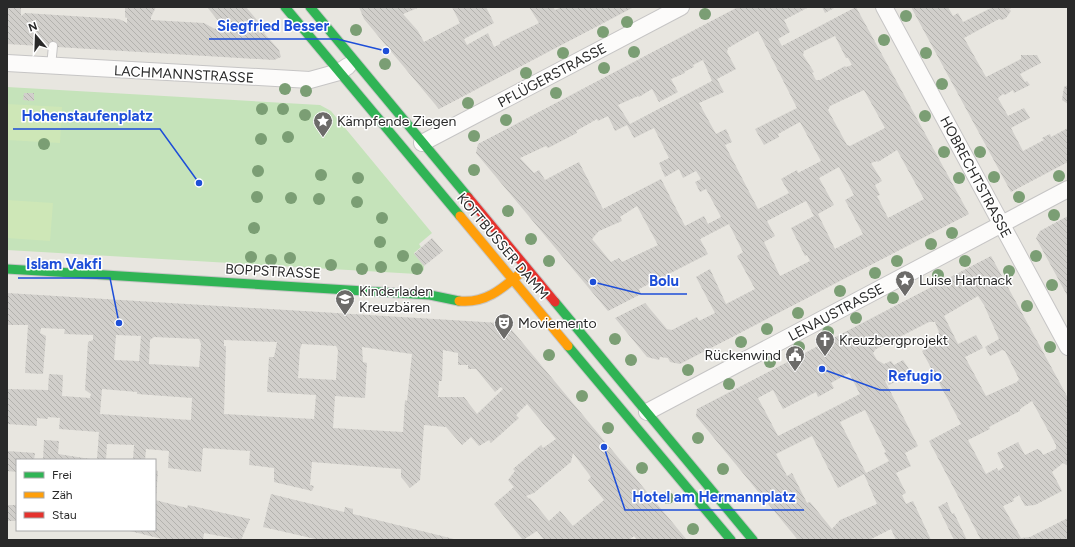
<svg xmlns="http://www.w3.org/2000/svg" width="1075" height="547" font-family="Figtree,sans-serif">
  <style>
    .park { fill: #c5e3ba }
    .pitch { fill: #cee7b7 }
    .building { fill: url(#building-back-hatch); fill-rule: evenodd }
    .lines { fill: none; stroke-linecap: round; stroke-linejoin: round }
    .lane-casing { stroke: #c6c5c5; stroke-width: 10 }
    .street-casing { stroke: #c6c5c5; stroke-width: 18 }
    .fast-casing { stroke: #c6c5c5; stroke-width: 11 }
    .slow-casing { stroke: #c6c5c5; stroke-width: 11 }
    .jam-casing { stroke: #c6c5c5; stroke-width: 11 }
    .lane { stroke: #fcfbfa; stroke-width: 8 }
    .street { stroke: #fcfbfa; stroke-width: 16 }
    .fast { stroke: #30b455; stroke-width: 9 }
    .slow { stroke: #ff9f0a; stroke-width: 9 }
    .jam { stroke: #e5322d; stroke-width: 9 }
    .tree { fill: #7b9e74 }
    .labels { text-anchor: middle; stroke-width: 3; stroke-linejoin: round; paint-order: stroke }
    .street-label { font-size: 14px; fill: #292929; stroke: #fff }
    .poi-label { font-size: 14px; fill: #292929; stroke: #fff; text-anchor: start }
    .leader { fill: none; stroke: #1d4ed8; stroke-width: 1.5 }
    .callout-dot { fill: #1d4ed8; stroke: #fff; stroke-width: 1.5 }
    .callout-label { font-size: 15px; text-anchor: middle; font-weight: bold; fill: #1d4ed8; stroke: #fff; stroke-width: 3; stroke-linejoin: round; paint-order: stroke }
  </style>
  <defs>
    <pattern id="building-back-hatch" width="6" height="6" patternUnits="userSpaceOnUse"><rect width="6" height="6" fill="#d1cfcb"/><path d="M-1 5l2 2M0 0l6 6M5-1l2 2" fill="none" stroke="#b3b2ae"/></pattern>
  </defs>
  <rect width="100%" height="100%" fill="#e8e6e0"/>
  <path class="park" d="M7 87 320 105 331 111 432 233 419 244 421 247 414 253 424 266V270L417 274 7 250Z"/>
  <path class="pitch" d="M7 104 62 107 60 143 7 140Z
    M7 200 53 203 50 241 7 238Z"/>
  <path class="building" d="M7 7H21V16L25 13 119 19 127 23V18L125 17V7H156L151 17V20L204 23 215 29 220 23 207 7H246L266 31 264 33 279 50 281 57 274 60 7 44Z
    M359 7H420L403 14 418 31 424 42 460 23 452 7H486L494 23 464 39 467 45 488 33 494 47 500 44V42L539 23 529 7H553L555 10 562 7H634L439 109 364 19Z
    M738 7H809L784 20 790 32 778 39 782 46 856 7 969 214 680 364 670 362 668 358 660 357 659 360 647 357 615 318 645 303 667 329 672 330 697 317 699 321 715 313 696 277 710 269 726 304 755 289 737 256 743 252 729 224 700 239 708 254 639 289 641 294 608 311 476 153 478 144ZM758 31 797 108 755 129 764 145 779 137 778 134 800 122 821 161 798 173 797 170 781 179 789 193 758 209 725 145 732 142 726 129 716 134 699 103 724 92 717 79 736 69 727 52 728 48ZM835 36 846 58H848L852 65 846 67 845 66 820 80H816L812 73 814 72 803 55 804 51ZM703 60 712 81 630 124 618 105 638 96 639 97 652 89 659 102 678 92 671 79 685 73 684 72 694 67 693 65ZM864 90 885 128 850 146 847 145 828 110 830 106ZM608 116 615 131 627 125 634 138 654 128 669 158 659 163 665 177 679 169 683 178 696 171 701 179 695 182 700 192 706 189 721 217 708 224 704 216 685 226 661 179 603 209 579 162 545 180 539 170 534 173 520 158 546 146 548 148 577 133 576 131 597 119 598 121ZM897 150 924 199 888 218 877 196 880 195 875 185 882 181 871 163 877 161 878 162ZM839 167 854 195 845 200 863 234 835 249 818 214 834 205 819 178ZM806 201 814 216 791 228 805 256 807 255 810 261 780 276 764 242 775 236 767 221ZM637 206 658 245 622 262 619 258 611 262 592 239 599 231 622 221 620 217Z
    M822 7H836L825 13Z
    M911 7H948L953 16 958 13 963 22 993 7H1013L1009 9 1011 11 1006 18 1002 20 999 19 964 38 986 77 1021 59V55H1037L1041 63 1020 74 1025 82 1027 81 1030 85 1014 93 1013 90 1005 95 1003 94 998 98 1008 116 1024 108 1030 118 1011 128 1023 151 1044 140 1042 138 1050 134 1051 137 1068 128V162L1011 192Z
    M1068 85V104L1062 100 1064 87Z
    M24 93H34V101L23 100Z
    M1068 216V297L1036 238 1040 231Z
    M432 238 443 251 424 266 414 254Z
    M991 256 1068 398V466L1063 463 1052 472 1062 491 1035 505 1025 506 1019 495 1013 499 1014 501 1003 506 1021 538 1030 537 1068 518V538L1063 540H981L929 441 961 424 922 351 932 345 931 341 937 338 939 332 935 322H929L876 349 873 353 877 360 884 364 891 361 894 365 903 360 909 369 906 370 909 375 889 385 886 380 885 381 918 446 905 453 911 466 896 473 906 493 902 495 906 504 913 501 931 540H896L891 529 869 540H798L696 416 697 409ZM978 296 984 305 999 339 985 347 990 356 1002 350 1005 351 1019 379 1017 382 986 396 965 357 983 348 976 335 958 344 944 316ZM849 373 860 394 778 436 758 398 773 390 783 409 816 392 818 397 834 388 831 383ZM1032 401 1056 445V449L1043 455 1041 451 1037 449 1025 455 1018 442 997 453 1004 467 998 471 997 468 986 474 968 440 990 429 989 427 1020 411V409ZM865 410 886 452 884 453 889 461 866 473 840 422ZM812 436 838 488 864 474 877 504 840 520 832 529 810 502 807 503 792 473 787 476 776 454Z
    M7 293 500 323 511 329 687 540H637L634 536 629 540H544L537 531 523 540 494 504 514 487 508 480 515 471 513 469 541 445 543 448 556 439 527 404 516 415 519 418 491 443 489 440 479 446 471 437 462 445 446 427 424 425 420 480 410 488 401 477V469L312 462 310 485 314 486 312 491 274 482V468L249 465 250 451 203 448 201 472 168 468 169 451 146 449 145 460H133L134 445 107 444 106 460 97 459 99 432 59 429 60 418 48 417V419L37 418V426L7 424V389L48 390 49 374 63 375 62 396 90 398 91 394 85 390 88 342 93 340V335L64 334 65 329 41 328 40 333 46 336 43 374 25 373 28 325H7ZM116 335 141 336 139 361 114 360ZM154 337 199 339 201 344 199 367 149 364 150 340ZM224 340 277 342 274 357H269L267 392 316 395 314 419 224 414 226 346H224ZM302 344 336 346 338 350 336 380 298 378 300 349ZM362 347 412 354 407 401 405 400 403 432 333 428 335 396 365 398 367 363 363 362ZM443 350 458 353V365H468V369H476L495 392 501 387 503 389 477 414 464 397H438L439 381H442ZM102 389 137 392V394L192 398 191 420 100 414ZM573 453 591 477 588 480 604 500 573 526 560 511 549 521 530 498 529 499 526 496 534 493 571 462Z
    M44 440 59 441 58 454 97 460H43Z
    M7 451 35 453 34 460H17V472L7 471Z
    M155 470 158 471 156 498H155Z
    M271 494 344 512 345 507 353 509V514L458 540H320L263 527Z
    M155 500 187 508 188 505 250 519 241 540 204 533 203 540H166L130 531 155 530Z
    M947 502 952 514 954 513 967 540H954L938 507Z
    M7 505H17V521H7Z"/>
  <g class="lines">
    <g class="lane-casing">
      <path id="lane" d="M51 66 53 46"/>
    </g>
    <g class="street-casing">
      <path id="street" d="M884 7 1068 347
        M7 63 310 80 339 72 348 66
        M422 143 681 7
        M647 412 1068 189"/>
    </g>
    <g class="fast-casing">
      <path id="fast" d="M285 7 460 216
        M310 7 468 197
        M7 269 430 295 459 301
        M555 302 753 540
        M568 346 731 540"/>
    </g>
    <g class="slow-casing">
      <path id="slow" d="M460 216 568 346
        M459 301C487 304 504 287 524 270"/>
    </g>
    <g class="jam-casing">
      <path id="jam" d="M468 197 555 302"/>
    </g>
    <use href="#lane" class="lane"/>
    <use href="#street" class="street"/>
    <use href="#fast" class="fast"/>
    <use href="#slow" class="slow"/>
    <use href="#jam" class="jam"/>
  </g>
  <g class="tree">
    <circle cx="705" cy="14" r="6"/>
    <circle cx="906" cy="16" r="6"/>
    <circle cx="627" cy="22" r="6"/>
    <circle cx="356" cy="30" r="6"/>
    <circle cx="603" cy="32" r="6"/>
    <circle cx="884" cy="40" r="6"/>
    <circle cx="634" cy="52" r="6"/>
    <circle cx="563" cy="53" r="6"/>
    <circle cx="926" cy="53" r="6"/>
    <circle cx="385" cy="64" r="6"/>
    <circle cx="604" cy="68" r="6"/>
    <circle cx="526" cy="73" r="6"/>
    <circle cx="942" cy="84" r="6"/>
    <circle cx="285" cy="89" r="6"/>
    <circle cx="306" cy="91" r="6"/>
    <circle cx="556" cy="93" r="6"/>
    <circle cx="468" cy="103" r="6"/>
    <circle cx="262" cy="109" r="6"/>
    <circle cx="283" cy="109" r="6"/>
    <circle cx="305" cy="115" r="6"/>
    <circle cx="925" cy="116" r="6"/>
    <circle cx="506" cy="120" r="6"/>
    <circle cx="474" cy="136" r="6"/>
    <circle cx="288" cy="137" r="6"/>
    <circle cx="261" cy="139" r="6"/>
    <circle cx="44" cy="144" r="6"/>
    <circle cx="944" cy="152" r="6"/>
    <circle cx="980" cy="152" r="6"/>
    <circle cx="474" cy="170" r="6"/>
    <circle cx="258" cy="171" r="6"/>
    <circle cx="321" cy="175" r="6"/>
    <circle cx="1059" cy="176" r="6"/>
    <circle cx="994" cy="177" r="6"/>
    <circle cx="358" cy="178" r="6"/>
    <circle cx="959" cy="178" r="6"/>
    <circle cx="257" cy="197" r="6"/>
    <circle cx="1019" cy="197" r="6"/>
    <circle cx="291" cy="198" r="6"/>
    <circle cx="319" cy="199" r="6"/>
    <circle cx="357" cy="202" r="6"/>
    <circle cx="508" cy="211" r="6"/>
    <circle cx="1054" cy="215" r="6"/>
    <circle cx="382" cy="218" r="6"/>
    <circle cx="254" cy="228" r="6"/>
    <circle cx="952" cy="233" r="6"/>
    <circle cx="531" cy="239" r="6"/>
    <circle cx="380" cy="242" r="6"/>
    <circle cx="931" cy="244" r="6"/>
    <circle cx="403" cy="256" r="6"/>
    <circle cx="1036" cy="256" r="6"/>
    <circle cx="251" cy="257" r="6"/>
    <circle cx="290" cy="258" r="6"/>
    <circle cx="271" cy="260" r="6"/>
    <circle cx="549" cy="261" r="6"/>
    <circle cx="897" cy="261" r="6"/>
    <circle cx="965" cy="261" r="6"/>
    <circle cx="331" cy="265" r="6"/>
    <circle cx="381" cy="267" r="6"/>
    <circle cx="362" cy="269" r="6"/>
    <circle cx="417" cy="269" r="6"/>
    <circle cx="1009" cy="271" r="6"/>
    <circle cx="875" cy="273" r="6"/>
    <circle cx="938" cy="275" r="6"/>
    <circle cx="1052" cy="285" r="6"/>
    <circle cx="840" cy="291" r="6"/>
    <circle cx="893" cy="298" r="6"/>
    <circle cx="1027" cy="306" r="6"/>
    <circle cx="798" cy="313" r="6"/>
    <circle cx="856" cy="318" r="6"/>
    <circle cx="767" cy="329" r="6"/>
    <circle cx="828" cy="332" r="6"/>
    <circle cx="615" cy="339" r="6"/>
    <circle cx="741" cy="342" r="6"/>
    <circle cx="799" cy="347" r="6"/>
    <circle cx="1050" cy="347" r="6"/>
    <circle cx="549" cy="355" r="6"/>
    <circle cx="631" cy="360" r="6"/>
    <circle cx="770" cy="362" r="6"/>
    <circle cx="688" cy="370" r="6"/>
    <circle cx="729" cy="384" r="6"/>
    <circle cx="582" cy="396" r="6"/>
    <circle cx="608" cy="428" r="6"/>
    <circle cx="698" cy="438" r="6"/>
    <circle cx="642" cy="468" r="6"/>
    <circle cx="723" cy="469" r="6"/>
    <circle cx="668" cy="498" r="6"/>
    <circle cx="693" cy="529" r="6"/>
  </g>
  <defs>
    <g id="sight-pin" transform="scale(1)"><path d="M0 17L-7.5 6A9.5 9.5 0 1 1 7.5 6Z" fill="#6c6b69" stroke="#fff"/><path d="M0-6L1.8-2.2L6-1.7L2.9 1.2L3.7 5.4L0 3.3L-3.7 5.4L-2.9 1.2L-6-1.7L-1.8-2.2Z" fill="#fff"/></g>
    <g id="school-pin" transform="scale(1)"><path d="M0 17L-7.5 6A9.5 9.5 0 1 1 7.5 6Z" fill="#6c6b69" stroke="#fff"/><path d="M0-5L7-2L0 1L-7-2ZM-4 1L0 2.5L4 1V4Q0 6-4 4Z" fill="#fff"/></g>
    <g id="theatre-pin" transform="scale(1)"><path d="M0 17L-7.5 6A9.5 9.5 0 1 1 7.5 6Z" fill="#6c6b69" stroke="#fff"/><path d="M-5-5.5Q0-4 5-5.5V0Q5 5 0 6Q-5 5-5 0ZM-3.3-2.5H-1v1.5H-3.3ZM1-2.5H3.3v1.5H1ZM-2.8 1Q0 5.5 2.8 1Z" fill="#fff"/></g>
    <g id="church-pin" transform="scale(1)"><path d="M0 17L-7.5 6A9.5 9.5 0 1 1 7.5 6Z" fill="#6c6b69" stroke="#fff"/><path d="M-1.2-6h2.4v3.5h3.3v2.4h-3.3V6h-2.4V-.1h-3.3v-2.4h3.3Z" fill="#fff"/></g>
    <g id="civic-pin" transform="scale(1)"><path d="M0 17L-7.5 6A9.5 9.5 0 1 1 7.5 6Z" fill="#6c6b69" stroke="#fff"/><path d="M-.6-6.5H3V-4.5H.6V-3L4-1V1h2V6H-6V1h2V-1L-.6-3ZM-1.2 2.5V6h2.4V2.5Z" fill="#fff"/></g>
  </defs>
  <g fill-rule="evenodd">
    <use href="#sight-pin" x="323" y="121"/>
    <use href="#sight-pin" x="905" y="280"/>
    <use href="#school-pin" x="345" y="299"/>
    <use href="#theatre-pin" x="504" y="323"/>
    <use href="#church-pin" x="825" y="340"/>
    <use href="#civic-pin" x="795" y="355"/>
  </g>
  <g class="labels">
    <g class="street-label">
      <text transform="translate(184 74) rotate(3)" y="5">LACHMANNSTRASSE</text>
      <text transform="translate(552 75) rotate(-28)" y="5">PFLÜGERSTRASSE</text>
      <text transform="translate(976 177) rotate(62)" y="5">HOBRECHTSTRASSE</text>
      <text transform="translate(503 246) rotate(50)" y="5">KOTTBUSSER DAMM</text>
      <text transform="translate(273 271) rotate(3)" y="5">BOPPSTRASSE</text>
      <text transform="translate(836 312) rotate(-28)" y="5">LENAUSTRASSE</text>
    </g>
    <g class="poi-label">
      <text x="337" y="126">Kämpfende Ziegen</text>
      <text x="919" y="285">Luise Hartnack</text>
      <text x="359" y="296">Kinderladen<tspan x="359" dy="16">Kreuzbären</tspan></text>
      <text x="518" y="328">Moviemento</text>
      <text x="839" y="345">Kreuzbergprojekt</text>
      <text x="781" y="360" text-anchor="end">Rückenwind</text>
    </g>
  </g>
  <path class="leader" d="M386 51L337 39H209M199 183L160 129H13M119 323L110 278H18M593 282L641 294H687M822 369L880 390H950M604 447L625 510H804"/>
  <g class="callout-dot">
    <circle cx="386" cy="51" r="4"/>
    <circle cx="199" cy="183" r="4"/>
    <circle cx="119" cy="323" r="4"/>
    <circle cx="593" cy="282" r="4"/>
    <circle cx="822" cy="369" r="4"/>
    <circle cx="604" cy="447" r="4"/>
  </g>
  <g class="callout-label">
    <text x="273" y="31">Siegfried Besser</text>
    <text x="87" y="121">Hohenstaufenplatz</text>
    <text x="64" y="269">Islam Vakfi</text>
    <text x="664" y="286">Bolu</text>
    <text x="915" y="381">Refugio</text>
    <text x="714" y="502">Hotel am Hermannplatz</text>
  </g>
  <rect width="1075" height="547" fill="none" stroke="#292929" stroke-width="16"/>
  <rect x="16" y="459" width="140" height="72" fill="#ffffff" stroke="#a9a9a9"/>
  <rect x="24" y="472" width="20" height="6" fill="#30b455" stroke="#a9a9a9"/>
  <text x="52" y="479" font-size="12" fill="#292929">Frei</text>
  <rect x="24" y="492" width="20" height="6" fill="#ff9f0a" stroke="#a9a9a9"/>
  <text x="52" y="499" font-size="12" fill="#292929">Zäh</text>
  <rect x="24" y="512" width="20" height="6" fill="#e5322d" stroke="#a9a9a9"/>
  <text x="52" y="519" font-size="12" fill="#292929">Stau</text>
  <g transform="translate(36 36) rotate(341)" stroke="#ffffff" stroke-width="3" paint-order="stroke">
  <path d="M0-3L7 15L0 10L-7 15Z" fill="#292929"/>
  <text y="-6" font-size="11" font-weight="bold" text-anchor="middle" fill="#292929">N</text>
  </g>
</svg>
